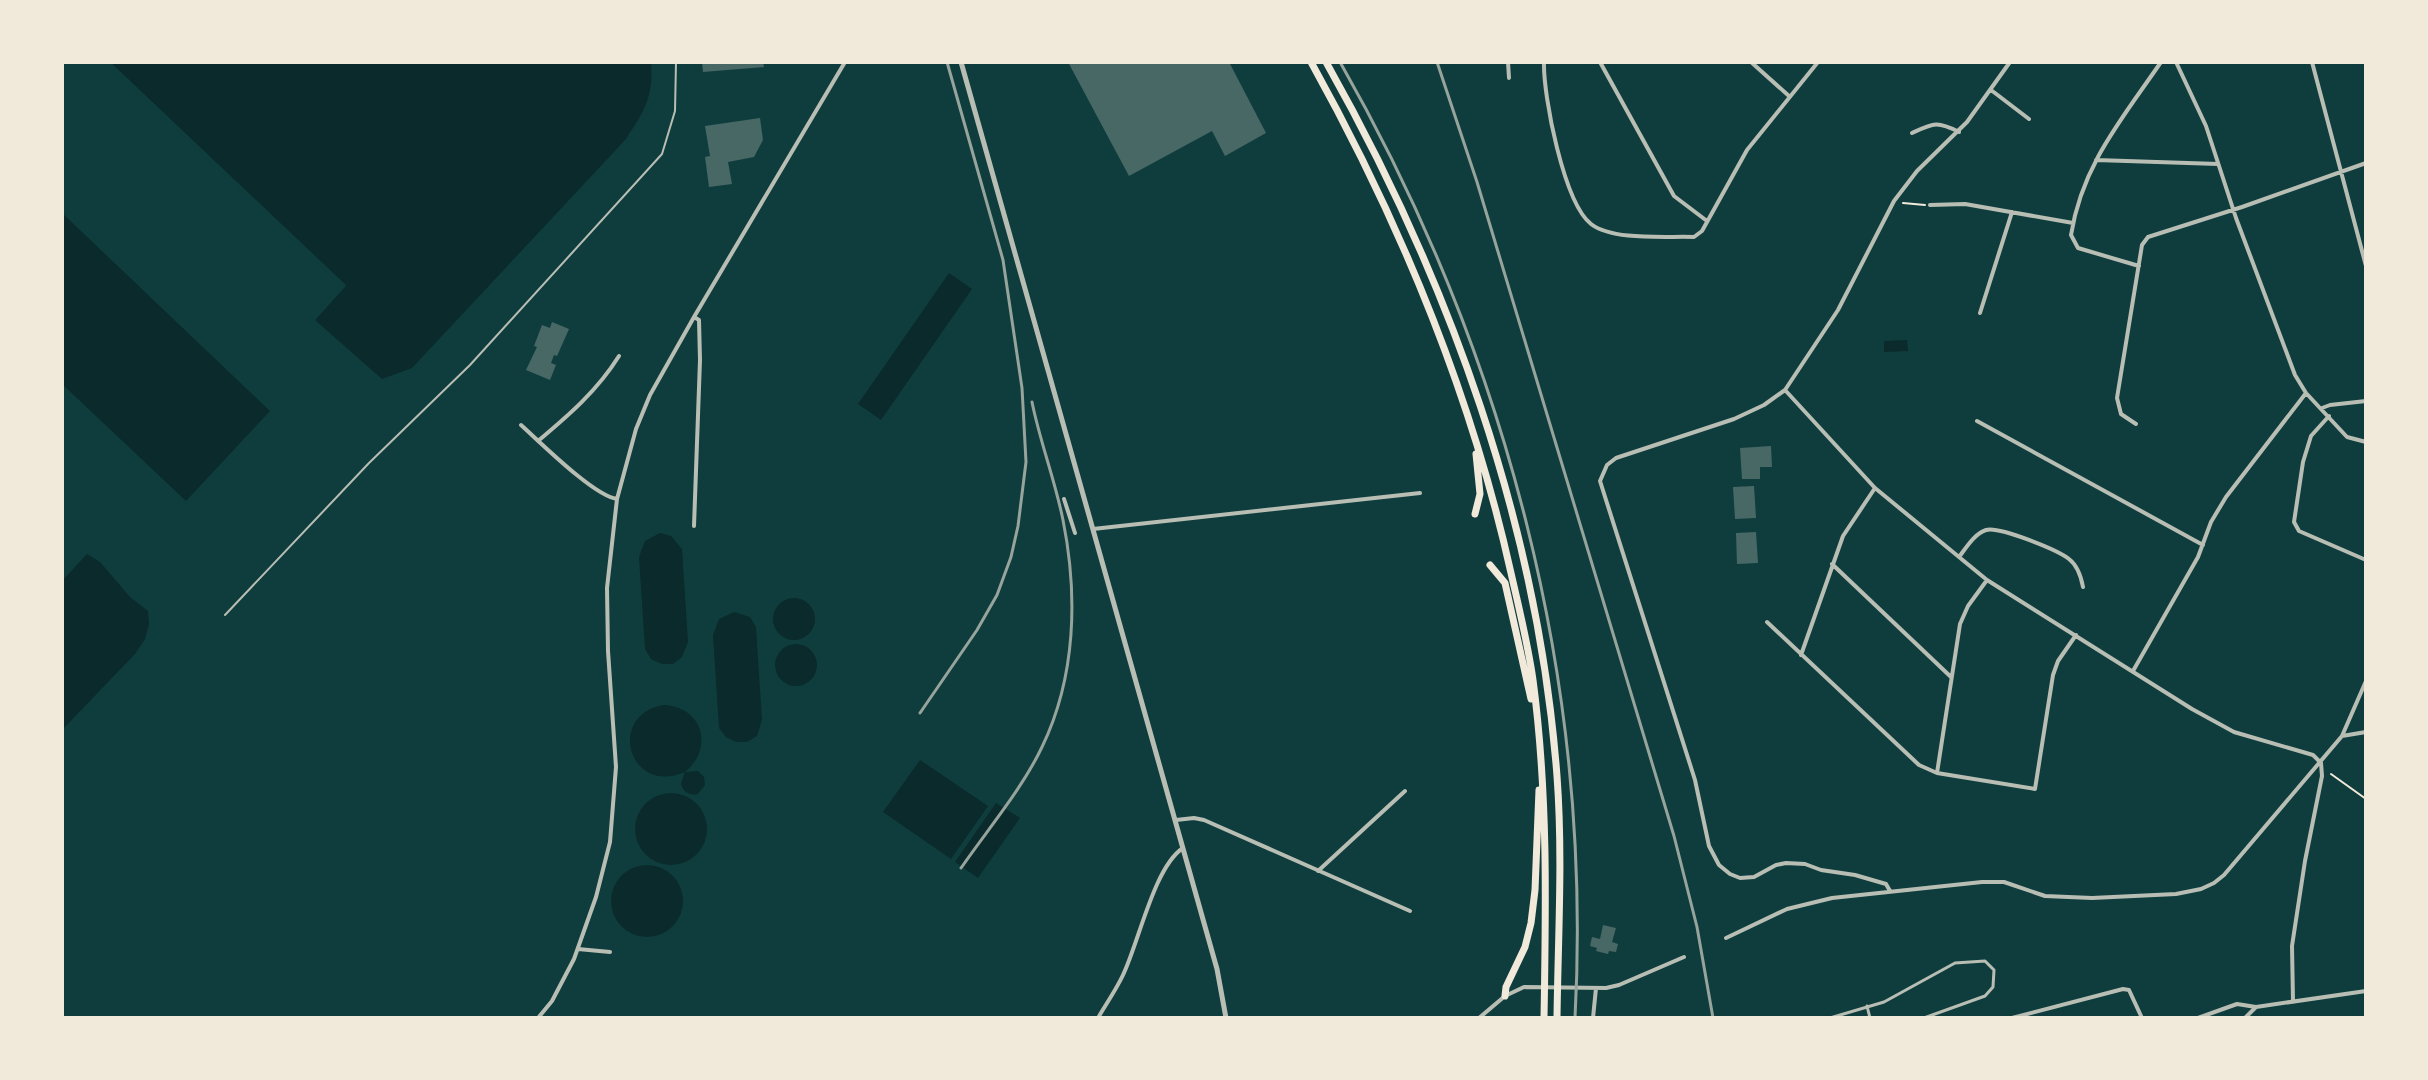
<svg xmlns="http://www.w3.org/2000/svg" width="2428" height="1080" font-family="Mulish,sans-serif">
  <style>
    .water { fill: #0a2a2b }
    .pier { fill: #0f3d3e }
    .building { fill: #486865 }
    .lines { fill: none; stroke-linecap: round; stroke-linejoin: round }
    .path { stroke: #f1e9da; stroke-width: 2 }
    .service { stroke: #b8beb3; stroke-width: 2 }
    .pedestrian { stroke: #b8beb3; stroke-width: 3 }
    .minor { stroke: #b8beb3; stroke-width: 4 }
    .tertiary { stroke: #b8beb3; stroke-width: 5 }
    .trunk { stroke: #f1e9da; stroke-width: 7 }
    .rail { stroke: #97a49c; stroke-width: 3 }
  </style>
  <rect width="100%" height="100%" fill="#0f3d3e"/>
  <path class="water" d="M110 62H651C654 96 644 112 626 139L412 368 382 379 315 320 346 285Z
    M62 213 270 411 186 501 62 384Z
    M949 273 972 289 881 420 858 404Z
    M1907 340 1908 351 1884 352V341Z
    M660 533 671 536 682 549 688 642 682 657 673 664H662L651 659 645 649 639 557 645 541Z
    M87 554 100 562 130 597 148 611 149 624 145 639 135 654 62 730V581Z
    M773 619a21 21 0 1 1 42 0a21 21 0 1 1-42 0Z
    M734 612 750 617 756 627 762 720 757 736 747 742H736L726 737 719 728 713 635 719 619Z
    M775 665a21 21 0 1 1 42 0a21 21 0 1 1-42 0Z
    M663 705C702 706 715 747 685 772L698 771 704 777 705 785 698 794C689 796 683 792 681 783L685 772C629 796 606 716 663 705Z
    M920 760 988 806 951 859 883 812Z
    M635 829a36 36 0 1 1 72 0a36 36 0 1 1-72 0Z
    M996 803 1020 818 978 878 955 862Z
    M611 901a36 36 0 1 1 72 0a36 36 0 1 1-72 0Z"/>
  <path class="pier" d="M106 62H110L346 286 315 320 312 317 341 286Z"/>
  <path class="building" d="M702 62H763L764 67 703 72Z
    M1068 62H1229L1266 133 1225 156 1212 131 1129 176Z
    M760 118 763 140 754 157 728 162 732 184 709 187 705 157 710 156 705 126Z
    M552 322 569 329 557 356 554 355 551 363 556 365 550 380 526 370 537 347 534 346 542 325 550 328Z
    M1771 446 1772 467H1760V479H1742L1740 448Z
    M1754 486 1756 518 1735 519 1733 487Z
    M1756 532 1758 563 1737 564 1736 533Z
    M1603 925 1616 928 1612 942 1618 944 1616 952 1609 951 1608 954 1596 951 1597 948 1590 946 1592 937 1600 939Z"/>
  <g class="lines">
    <path class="path" d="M1903 203 1925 205
      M2331 774 2366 799"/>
    <path class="service" d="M225 615 369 463 470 365 662 154 675 111 676 62"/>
    <path class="pedestrian" d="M1867 1006 1870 1018
      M1830 1018 1884 1002 1955 963 1985 961 1994 970 1993 987 1985 996 1924 1018"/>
    <path class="minor" d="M1508 62 1509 78
      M1544 62C1543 96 1564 203 1591 224 1613 241 1666 236 1694 237L1702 231 1747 150 1818 62
      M1600 62 1674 196 1707 221
      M1751 62 1789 96
      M2176 62 2206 126 2236 218 2295 375 2306 393 2347 437 2366 442
      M2312 62 2366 266
      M1991 90 2029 119
      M1912 133C1934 123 1937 121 1959 132
      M2096 160 2218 164
      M1930 205 1965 204 2073 223
      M2139 266 2078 248 2071 235C2082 165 2122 119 2161 62
      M1980 313 2012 212
      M1785 390 1875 488 1987 580 2192 709 2234 732 2313 755 2321 763 2322 776 2305 861 2292 946 2293 1001
      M2322 408 2330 405 2366 401
      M2329 416 2311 436 2303 462 2294 522 2299 531 2366 560
      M1977 421 2203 545
      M2136 424 2121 414 2117 398 2142 245 2148 237 2242 207 2366 163
      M521 425C541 443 594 496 617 499
      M538 441C569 415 597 391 619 356
      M1064 499 1075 533
      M694 526 700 360 699 320 694 317
      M1093 529 1420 493
      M1959 557C1966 548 1974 534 1986 530 1999 526 2058 550 2069 559 2078 566 2081 576 2083 587
      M1832 564 1951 677
      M1767 622 1919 765 1937 773 2035 789 2053 675 2058 661 2076 635
      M1801 655 1843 536 1875 488
      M2133 671 2198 557 2211 522 2226 497 2306 393
      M2342 736 2366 732
      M1937 773 1960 624 1968 606 1987 580
      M1176 820 1194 818 1204 820 1410 911
      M1318 871 1405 791
      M1890 891 1886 884 1855 875 1821 870 1805 864 1786 863 1776 865 1754 877 1740 878 1730 874 1719 865 1709 846 1695 780 1600 481 1607 465 1616 458 1734 419 1764 405 1785 390 1838 310 1894 201 1917 171 1967 122 2010 62
      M1726 938 1787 909 1832 898 1982 882H2004L2045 896 2092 898 2176 894 2201 889 2214 883 2224 875 2342 736 2366 681
      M578 949 610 952
      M538 1018 552 1001 574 959 596 897 610 842 616 767 608 651 607 588 617 499 636 429 650 395 694 317 845 62
      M1098 1018C1106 1004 1116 990 1123 975 1139 942 1154 867 1183 848
      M1479 1018 1505 996 1524 987 1606 988 1619 985 1684 957
      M1593 1018 1596 988
      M2012 1018 2123 989 2129 990 2142 1018
      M2198 1018 2237 1004 2256 1007 2366 991
      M2245 1018 2256 1007"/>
    <path class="tertiary" d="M961 62 1217 969 1226 1018"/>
    <path class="trunk" d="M1311 62C1400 222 1471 393 1511 573 1519 608 1528 644 1533 680 1548 792 1546 905 1544 1018
      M1326 62C1449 280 1538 525 1557 776 1563 857 1558 937 1557 1018
      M1475 514 1480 494 1476 454
      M1490 565 1505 583 1531 699
      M1505 996 1506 987 1525 947 1531 923 1535 890 1539 790"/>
    <path class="rail" d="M1340 62C1506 353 1593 683 1575 1018
      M1437 62 1477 182 1674 836 1697 927 1713 1018
      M920 713 977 630 997 595 1011 557 1018 526 1026 462 1022 388 1003 260 947 62
      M961 868C988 829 1022 789 1042 747 1076 677 1078 595 1063 520 1055 480 1040 442 1032 402"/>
  </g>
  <rect width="2428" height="1080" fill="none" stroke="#f1e9da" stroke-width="128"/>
</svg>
